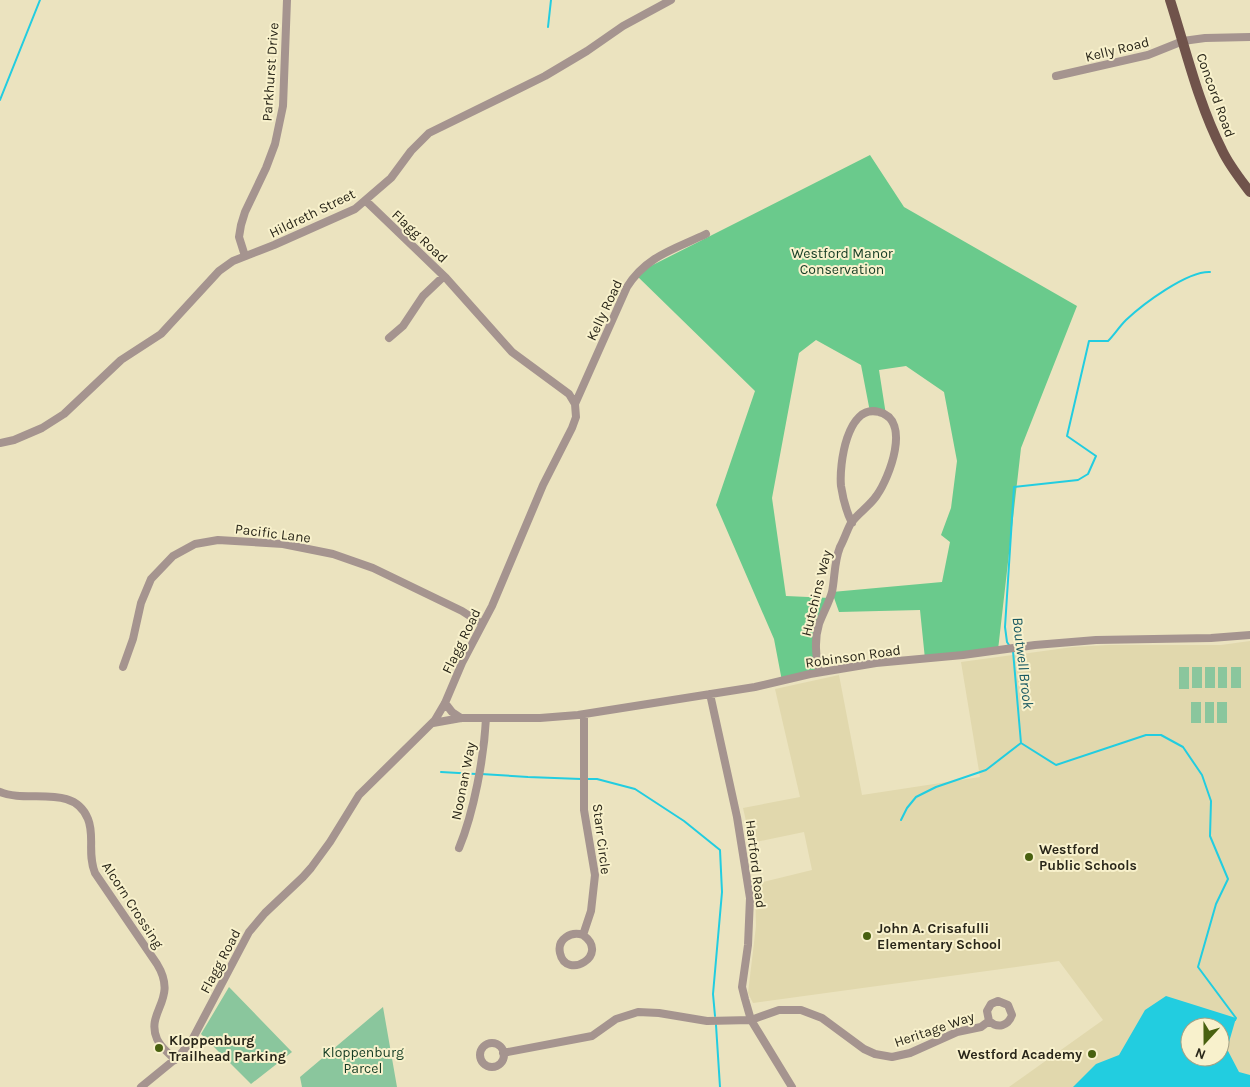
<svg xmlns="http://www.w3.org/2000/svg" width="1250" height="1087" font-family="Karla,sans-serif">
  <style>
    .built { fill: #e1d8ad; fill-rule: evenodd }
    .green { fill: #8ac69d }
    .forest { fill: #6aca8c }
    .water { fill: #22cde0; fill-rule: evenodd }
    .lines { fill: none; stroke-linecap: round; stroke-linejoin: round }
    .stream { stroke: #22cde0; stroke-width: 2 }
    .minor { stroke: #a5948f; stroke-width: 8 }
    .major { stroke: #70534b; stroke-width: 10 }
    .poi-dot { fill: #486110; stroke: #f8f1cc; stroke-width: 2 }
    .labels { text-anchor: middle; stroke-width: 4; stroke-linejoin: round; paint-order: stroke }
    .street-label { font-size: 14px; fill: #292619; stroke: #f8f1cc }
    .park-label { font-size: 14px; fill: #143c24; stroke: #f8f1cc }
    .poi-label { font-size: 14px; font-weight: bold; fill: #292619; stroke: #f8f1cc; text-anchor: start }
    .water-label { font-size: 15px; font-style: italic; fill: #1c5b63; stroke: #f8f1cc }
  </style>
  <rect width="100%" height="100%" fill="#ebe3bf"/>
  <path class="built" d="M1250 641V1087H1009L1103 1020 1059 961 753 1003 748 993 756 926 755 884 812 870 804 832 751 843 743 808 800 797 775 689 839 675 862 795 980 777 961 662 1073 647 1109 645H1221ZM1190 1027H1220V1057H1190Z"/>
  <path class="green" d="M1179 667H1189V689H1179Z
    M1192 667H1202V688H1192Z
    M1205 667H1215V688H1205Z
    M1218 667H1227V688H1218Z
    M1231 667H1241V688H1231Z
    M1191 702H1201V723H1191Z
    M1205 702H1214V723H1205Z
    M1217 702H1227V723H1217Z
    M229 987 292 1052 251 1084 201 1034Z
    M383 1007 397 1087H302L300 1077Z"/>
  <path class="forest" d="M870 155 904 207 1077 306 1021 448 998 650 925 659 920 610 839 612 832 592 942 582 950 542 941 535 951 508 957 461 944 392 906 366 879 370 886 415 870 412 861 365 816 340 799 353 772 498 786 596 830 598 816 640 819 672 782 681 774 639 716 505 755 391 635 274Z"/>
  <path class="water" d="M1166 996 1236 1018 1227 1049 1239 1072 1250 1075V1087H1073L1096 1064 1119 1055 1145 1010ZM1190 1027H1220V1057H1190Z"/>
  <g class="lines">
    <path class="stream" d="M548 27 551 0
      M0 100 40 0
      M1009 645 1007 642 1005 627 1014 487 1078 480 1088 474 1096 456 1067 436 1089 341H1108C1114 335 1119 327 1126 320 1143 304 1187 271 1210 272
      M1013 651 1021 743 1056 765 1146 735H1161L1183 747 1202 775 1211 801 1210 836 1228 879 1216 904 1198 967 1236 1018 1235 1020
      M441 772 476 774
      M481 774 528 777 581 779
      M586 779H597L635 789 684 821 720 850 722 892 713 994 715 1016
      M901 820 907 808 916 797 936 787 986 770 1021 743
      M716 1025 720 1087"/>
    <path class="minor" d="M1056 76 1148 55 1183 41 1205 38 1250 37
      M245 256 239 237 241 225 245 212 266 168 275 144 283 106 287 0
      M389 338 403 326 423 296 444 276
      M575 404 627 287C646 256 675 249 706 234
      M0 443 14 440 42 428 64 414 121 360 161 334 219 271 233 261 274 245 355 209 391 178 411 151 429 133 545 76 587 51 623 26 671 0
      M123 667 133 639 141 603 151 579 173 556 195 544 218 540 283 544 333 554 373 568 462 611 482 624
      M819 672C816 656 814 640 819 624 823 613 829 603 832 592 835 577 834 562 840 547 844 540 847 530 851 523 858 513 870 506 877 495 889 478 912 420 879 412 847 403 839 465 841 486 843 499 846 511 852 523
      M710 694 737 817 750 898 748 945 742 987 745 999 751 1020 792 1087
      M445 703 452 712 461 718
      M433 723 461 718H540L578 715 755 687 810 674 876 663 963 655 1035 645 1096 640 1211 638 1250 635
      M0 792C27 804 74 783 88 819 95 836 87 853 95 873L157 964C179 1000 145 1011 157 1039 161 1048 169 1053 175 1060
      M459 848C474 812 484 757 486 718
      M583 935C611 955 566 981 560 953 557 939 571 931 583 935L591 911 595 875 584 810V714
      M480 1055a12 12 0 1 1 24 0a12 12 0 1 1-24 0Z
      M503 1053 592 1036 616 1019 638 1012 659 1013 707 1021 751 1020 779 1010H801L822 1018 864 1049 875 1054 892 1057 910 1053 957 1032 981 1027 989 1021C998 1029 1008 1026 1012 1015L1008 1005 998 1001 991 1004 987 1011 989 1021
      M141 1087 179 1056 192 1040 249 932 265 913 303 877 311 868 330 842 359 795 435 720 445 703 462 663 492 606 543 485 572 428 576 417 575 404 569 394 512 352 446 278 366 201"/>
    <path class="major" d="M1170 0C1186 50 1198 103 1222 150 1229 165 1240 179 1250 192"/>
  </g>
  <g class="poi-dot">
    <circle cx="1029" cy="857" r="5"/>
    <circle cx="867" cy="936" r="5"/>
    <circle cx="159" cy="1048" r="5"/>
    <circle cx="1092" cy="1054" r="5"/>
  </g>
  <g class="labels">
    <g class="street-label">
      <text transform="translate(1117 49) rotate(-14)" y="5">Kelly Road</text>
      <text transform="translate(270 72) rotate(-86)" y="5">Parkhurst Drive</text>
      <text transform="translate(1216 95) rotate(70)" y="5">Concord Road</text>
      <text transform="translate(312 213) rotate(-26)" y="5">Hildreth Street</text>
      <text transform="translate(420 236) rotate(43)" y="5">Flagg Road</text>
      <text transform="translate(604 310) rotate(-65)" y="5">Kelly Road</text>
      <text transform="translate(273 533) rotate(7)" y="5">Pacific Lane</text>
      <text transform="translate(816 593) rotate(-76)" y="5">Hutchins Way</text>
      <text transform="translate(461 641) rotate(-64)" y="5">Flagg Road</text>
      <text transform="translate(853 656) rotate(-8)" y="5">Robinson Road</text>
      <text transform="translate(463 781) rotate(-79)" y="5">Noonan Way</text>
      <text transform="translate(602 839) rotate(83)" y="5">Starr Circle</text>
      <text transform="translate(756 864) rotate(83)" y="5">Hartford Road</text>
      <text transform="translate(133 905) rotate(57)" y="5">Alcorn Crossing</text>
      <text transform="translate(220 961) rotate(-62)" y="5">Flagg Road</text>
      <text transform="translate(934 1029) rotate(-19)" y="5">Heritage Way</text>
    </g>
    <g class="park-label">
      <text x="842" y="258">Westford Manor<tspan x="842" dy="16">Conservation</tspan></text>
      <text x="363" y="1057">Kloppenburg<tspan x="363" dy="16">Parcel</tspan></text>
    </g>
    <g class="poi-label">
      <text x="1039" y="854">Westford<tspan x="1039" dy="16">Public Schools</tspan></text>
      <text x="877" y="933">John A. Crisafulli<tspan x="877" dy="16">Elementary School</tspan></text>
      <text x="169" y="1045">Kloppenburg<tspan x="169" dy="16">Trailhead Parking</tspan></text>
      <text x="1082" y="1059" text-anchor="end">Westford Academy</text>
    </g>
    <g class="water-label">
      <text transform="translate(1023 663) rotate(83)" y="5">Boutwell Brook</text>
    </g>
  </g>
  <g transform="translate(1205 1042) rotate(201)"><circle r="24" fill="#f8f1cc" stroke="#a5a084"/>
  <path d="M0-4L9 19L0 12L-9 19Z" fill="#486110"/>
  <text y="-8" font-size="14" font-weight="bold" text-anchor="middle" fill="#292619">N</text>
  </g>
</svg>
